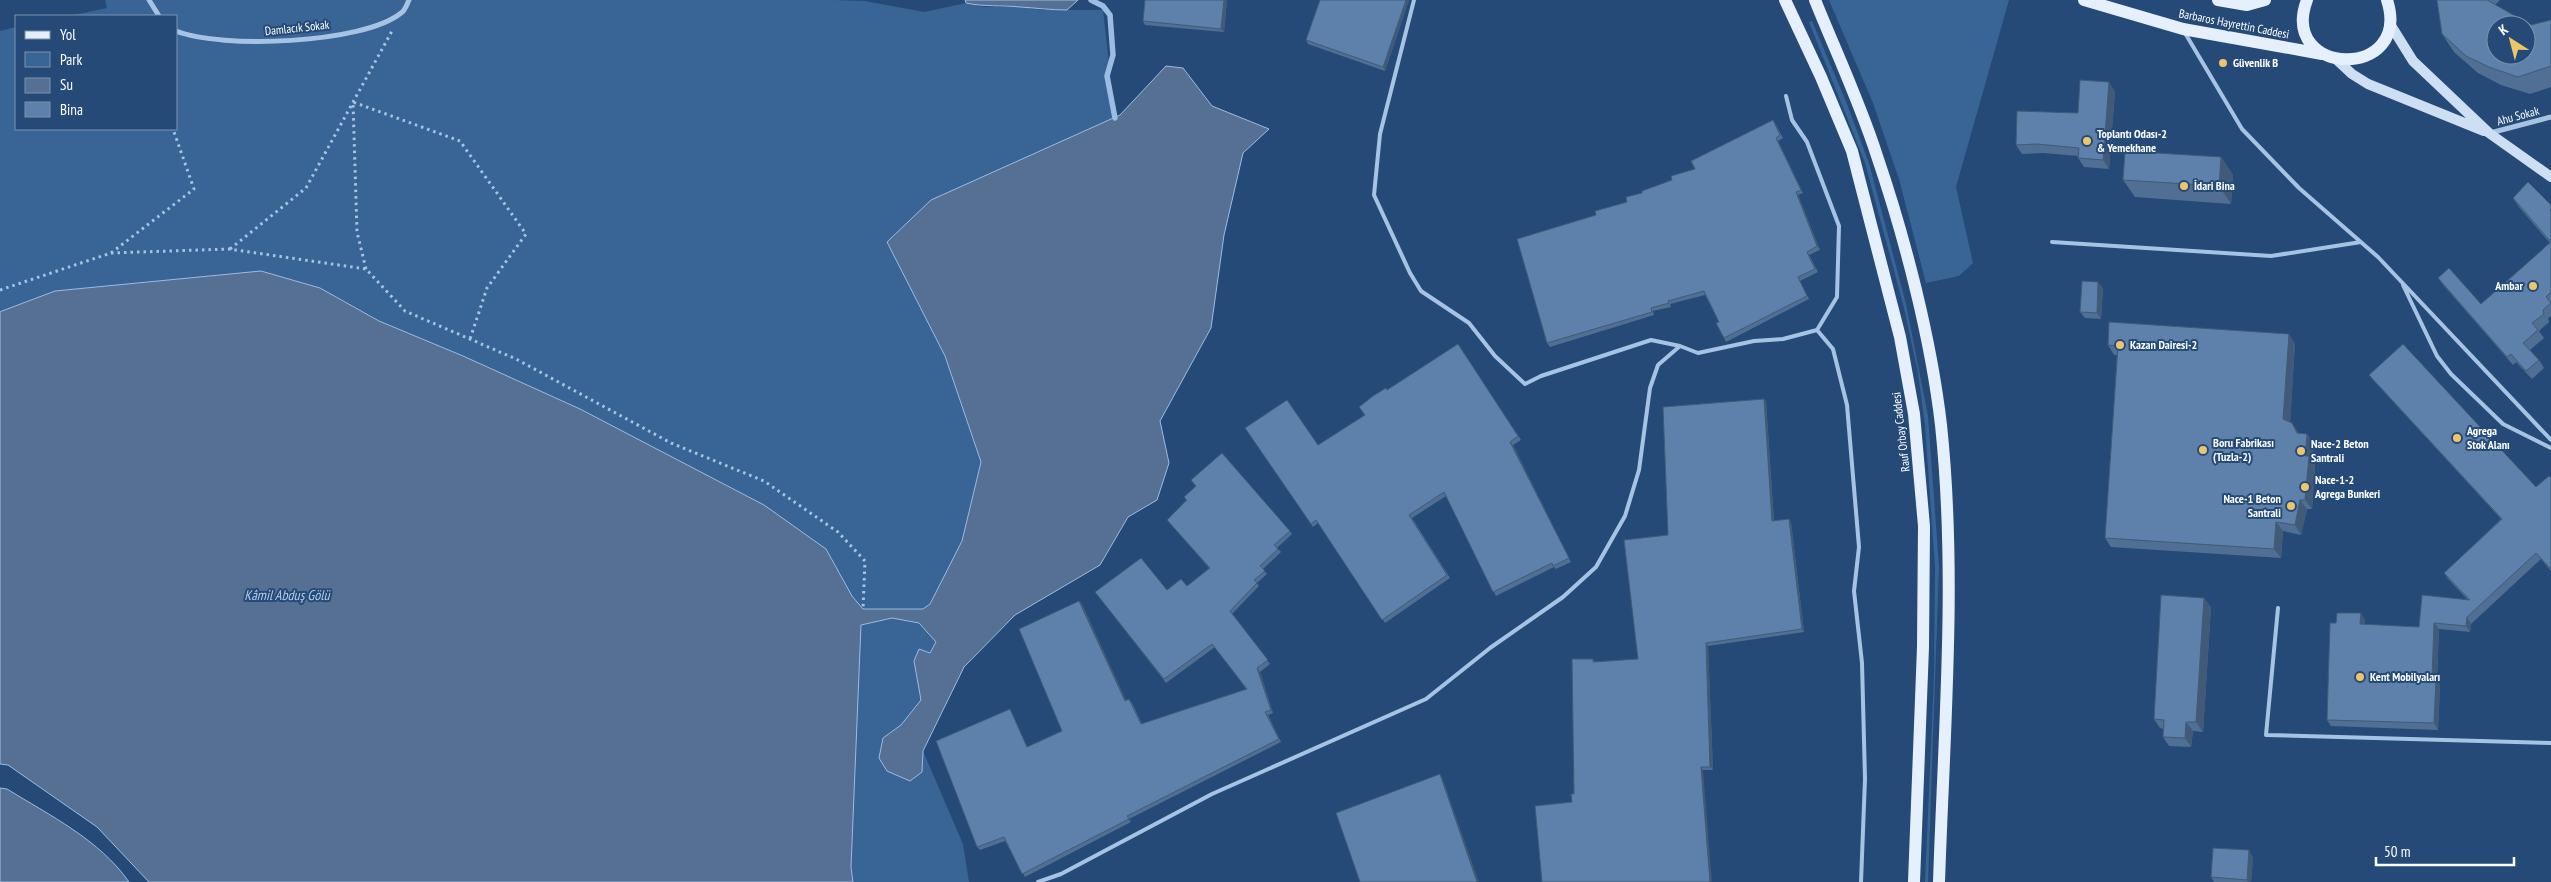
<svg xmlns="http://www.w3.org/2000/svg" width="2551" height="882" font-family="'PT Sans Narrow',sans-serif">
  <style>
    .green { fill: #386496 }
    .water { fill: #557093; stroke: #9bbde4 }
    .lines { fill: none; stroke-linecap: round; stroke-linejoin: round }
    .stream { stroke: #9bbde4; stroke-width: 5.5 }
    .path { stroke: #a7c3e3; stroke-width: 3; stroke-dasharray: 2.5 4; stroke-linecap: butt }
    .lane { stroke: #a7c3e3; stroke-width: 4 }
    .street { stroke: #a7c3e3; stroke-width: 5 }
    .secondary { stroke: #cfdff3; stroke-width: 10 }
    .primary { stroke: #e6effc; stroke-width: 12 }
    .wall { fill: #506f92 }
    .shaded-wall { fill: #415a77 }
    .building { fill: #5d81aa; stroke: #415a77; fill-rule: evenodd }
    .poi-dot { fill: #edc66b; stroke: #254a78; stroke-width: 2 }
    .labels { text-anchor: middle; stroke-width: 4; stroke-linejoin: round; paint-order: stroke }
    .street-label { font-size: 12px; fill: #fff; stroke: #254a78 }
    .poi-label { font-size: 12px; font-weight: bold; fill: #fff; stroke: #254a78; text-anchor: start }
    .water-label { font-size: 14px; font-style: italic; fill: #b2cceb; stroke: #254a78 }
  </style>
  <rect width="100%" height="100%" fill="#254a78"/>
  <path class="green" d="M105 0H834L865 1 924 12 966 3 984 7H1020L1043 10H1103L1115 118 931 200 945 356 981 462 962 541 930 604 924 609H863L764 505 580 409 463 356 379 321 320 288 261 271 55 291 0 312V31L16 27V129H176V16H69L107 8Z
    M1829 0H2009L1956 187 1973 263 1959 276 1926 283 1899 179 1873 103Z
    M1812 21 1847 104 1869 163 1906 304 1928 416 1939 566 1928 882H1925L1934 676 1935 567 1925 425 1918 373 1904 308 1865 163 1809 22Z
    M892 618 919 623 936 642 930 653 919 649 914 661 921 700 901 725 883 738 922 772 923 751 963 844 969 882H853L851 867 860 627 861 625Z"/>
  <path class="water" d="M965 0H1078L1067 10C1051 10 1036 8 1020 7 1001 5 984 7 966 3Z
    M1166 66 1183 68 1212 106 1269 129 1243 153 1224 235 1211 328 1160 421 1169 463 1157 500 1128 517 1100 565 1015 615 964 667 923 751 922 772 910 781 887 771 879 758 883 738 901 725 921 700 914 661 919 649 930 653 936 642 919 623 892 618 861 625 851 867 853 882H149L97 827 8 765 0 764V312L2 311 55 291 261 271 320 288 379 321 463 356 580 409 764 505 826 549 852 596 863 609H923L930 604 962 541 981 462 945 356 887 242 931 200 1120 115Z
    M0 788 7 789C49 815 100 840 129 882H0Z"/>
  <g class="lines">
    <path class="stream" d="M1091 0 1103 6 1110 15 1113 55 1107 76 1115 118"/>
    <path class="path" d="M230 249 306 188 392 31
      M111 253 229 249 366 269 405 311 516 359 671 443 764 481 838 532 865 561 863 609
      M366 269 357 232 353 102 460 141 526 234 487 288 470 339
      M0 290 111 253 194 189 173 129"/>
    <path class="lane" d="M1414 0 1380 134 1374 195 1410 273 1421 291 1469 323 1495 356 1525 384 1541 376 1651 340 1680 346 1698 353 1754 341 1783 339 1817 330 1833 349 1847 405 1859 547 1854 591 1862 663 1865 779 1861 882
      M2185 33 2242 129 2299 188 2378 257 2551 440
      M1786 96 1792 120 1807 142 1839 226 1837 297 1817 330
      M2052 242 2271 256 2361 242
      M2403 285 2437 356 2451 374 2503 424 2551 448
      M2278 608 2266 735 2551 743
      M1038 882 1061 874 1212 794 1426 699 1490 648 1563 597 1596 567 1625 516 1639 470 1650 388 1658 365 1680 346"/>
    <path class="street" d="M149 0 159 16
      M176 31C221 49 363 44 401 13 405 11 407 4 409 0
      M2490 133 2551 117"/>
    <path class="secondary" d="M2390 24 2413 61 2489 133 2551 177
      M2337 60 2352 74 2368 84 2484 131"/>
    <path class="primary" d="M1785 0 1821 77 1852 151 1900 337 1914 414 1924 526 1923 647 1914 882
      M1815 0C1836 52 1860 103 1877 156 1905 238 1931 339 1941 425 1957 576 1944 730 1939 882
      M2084 0 2183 29 2322 54
      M2218 0 2247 5 2265 0
      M2307 0C2278 77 2413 81 2387 0"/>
  </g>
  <path class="wall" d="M1145 0H1227L1224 32 1145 25 1143 21Z
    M1320 0H1409L1385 71 1308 44 1306 40Z
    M2437 0H2500L2495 5 2531 25 2551 20V87L2530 94 2501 85 2478 73 2454 52 2442 34Z
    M2115 91 2109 169 2084 167 2078 158V156L2043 153 2022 154 2016 145 2078 113Z
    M1775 123 1783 138 1778 141 1803 193 1798 195 1820 250 1809 255 1818 272 1800 281 1809 299 1726 342 1724 338 1719 322 1705 295 1670 304 1671 307 1653 311 1654 315 1550 347 1547 343 1596 215 1627 202 1642 193 1695 169Z
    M2221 157 2233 175 2231 204 2135 197 2123 180Z
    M2513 198 2551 205V316L2548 318 2549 322 2539 331 2544 338 2530 350 2539 360 2544 368 2532 379 2516 362 2513 365 2444 286 2438 278 2481 304 2550 243 2519 207Z
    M2103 288 2101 319 2085 318 2080 312Z
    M2295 343 2290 422 2299 434H2307L2314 444 2312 461 2315 465 2312 509H2307L2301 535 2283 531 2281 558 2111 547 2105 538 2117 355H2114L2108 345Z
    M1458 344 1521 440 1513 445 1571 562 1556 569 1554 567 1496 596 1446 496 1412 518 1450 578 1385 623 1318 523 1313 527 1245 428 1318 445 1365 415 1387 390Z
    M2369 375 2536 487 2551 478V571L2541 559 2471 624 2470 632 2439 629 2437 680 2440 685 2438 730 2331 726 2327 720 2336 623 2365 620V625L2419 627 2468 600 2448 579 2444 573 2501 519 2374 381Z
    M1764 399 1766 402 1774 521 1789 519 1791 522 1804 632 1708 646 1713 770H1703L1572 802 1574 794 1593 659 1595 662 1638 659Z
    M1191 480 1290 531 1292 534 1277 548 1281 552 1263 569 1267 574 1257 583 1259 586 1232 614 1270 664 1260 672 1273 713 1268 715 1281 742 1129 819 1131 822 1025 877 1005 841 980 850 977 847 1012 713 1027 747 1062 731 1079 601 1082 604 1126 701 1129 699 1132 703 1142 724 1246 689 1215 647 1166 683 1095 592 1167 590 1187 586 1209 568 1167 520 1186 500 1184 497 1196 487Z
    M2204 598 2211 607 2203 732 2193 731 2191 747 2169 746 2163 737V729L2160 728 2154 719Z
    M2253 857 2251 882H2214L2211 877Z"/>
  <path class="shaded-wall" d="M1224 0H1227L1224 32 1221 29Z
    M1406 0H1409L1385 71 1383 67Z
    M2109 82 2115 91 2109 169 2103 160Z
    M1776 138 1778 141 1803 193 1801 190Z
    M2221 157 2233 175 2231 204 2219 186Z
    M1796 192 1798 195 1820 250 1817 246Z
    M2098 282 2103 288 2101 319 2097 313Z
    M2289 334 2295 343 2290 428 2283 419Z
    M1764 399 1766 402 1774 525 1772 521Z
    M2292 423 2298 432 2304 443 2297 433Z
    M2307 434 2314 444 2312 461 2315 465 2312 509 2305 500V456Z
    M1510 442 1513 445 1571 562 1569 558Z
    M2300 500 2307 509 2301 535 2295 525Z
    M1789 519 1791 522 1804 632 1802 629Z
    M2276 522 2283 531 2281 558 2274 549Z
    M2204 598 2211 607 2203 732 2196 722Z
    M1079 601 1082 604 1128 704 1125 701Z
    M2361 613 2365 620V631L2360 624Z
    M2467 617 2471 624 2470 632 2466 626Z
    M2434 623 2439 629 2437 680 2440 685 2438 730 2434 723 2432 678Z
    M1706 643 1708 646 1713 770 1710 767Z
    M1257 668 1260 672 1273 713 1271 710Z
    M2186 722 2193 731 2191 747 2185 738Z
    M1701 767 1703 770 1712 882H1710Z
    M1440 774 1442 777 1479 882H1477Z
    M2249 850 2253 857 2251 882H2248L2247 880Z"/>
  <path class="building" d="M1145 0H1224L1221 29 1143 21Z
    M1320 0H1406L1383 67 1306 40Z
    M2437 0H2487L2531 25 2551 20V66L2518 77 2489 67 2466 56 2442 34ZM2496 25H2526V55H2496Z
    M2080 80 2109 82 2103 160 2078 158 2079 148 2037 144 2016 145 2017 111 2078 113Z
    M1773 120 1780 135 1776 138 1801 190 1796 192 1817 246 1807 252 1815 269 1798 277 1807 296 1724 338 1716 323 1719 322 1704 291 1668 301 1669 303 1651 308 1652 312 1547 343 1517 239 1596 215 1595 211 1627 202 1626 197 1642 193V191L1672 180 1671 176 1695 169 1691 161Z
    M2125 151 2221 157 2219 186 2123 180Z
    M2528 182 2551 205V209L2550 210 2551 212V242L2513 198Z
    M2551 242V292L2546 297 2551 303 2543 310 2544 314 2532 323 2538 330 2523 343 2539 360 2526 371 2511 354 2507 357 2438 278 2449 268 2481 304Z
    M2082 281 2098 282 2097 313 2080 312Z
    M2109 322 2289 334 2283 419 2292 423 2297 433 2307 434 2305 456H2309L2305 500H2300L2295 525 2276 522 2274 549 2105 538 2118 346 2108 345Z
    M1458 344 1518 436 1510 442 1569 558 1553 566 1552 563 1493 592 1444 492 1409 515 1447 575 1382 620 1316 520 1311 524 1245 428 1287 400 1318 445 1365 415 1359 407 1373 396 1386 388 1387 390Z
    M2403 344 2536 487 2549 476 2551 478V569L2536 553 2467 617 2466 626 2434 623 2432 678 2436 679 2434 723 2327 720 2330 623H2336L2337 613H2361L2360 624 2419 627 2422 595 2470 600 2444 573 2502 519 2369 375Z
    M1764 399 1772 521 1789 519 1802 629 1706 643 1710 767H1701L1710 882H1542L1535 806 1572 802 1571 794H1574L1572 659H1593V662L1638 659 1624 540 1668 535 1663 407Z
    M1222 453 1290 531 1274 545 1278 549 1260 566 1265 571 1254 580 1257 583 1230 611 1268 660 1257 668 1271 710 1265 712 1279 739 1127 816 1129 819 1022 874 1004 837 977 847 936 741 1010 709 1027 747 1062 731 1019 629 1079 601 1125 701 1129 699 1141 724 1247 689 1212 644 1164 679 1095 592 1141 558 1167 590 1181 579 1187 586 1210 568 1167 520 1187 500 1184 497 1196 486 1191 480Z
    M2161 595 2204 598 2196 722H2186L2185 738 2163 737 2164 720 2154 719Z
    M1440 774 1477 882H1360L1336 813Z
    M2213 848 2249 850 2247 880 2211 877Z"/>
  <g class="poi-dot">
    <circle cx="2223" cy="63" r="5"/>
    <circle cx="2087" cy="141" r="5"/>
    <circle cx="2184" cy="186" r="5"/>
    <circle cx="2533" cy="286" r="5"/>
    <circle cx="2120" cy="345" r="5"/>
    <circle cx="2457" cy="438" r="5"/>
    <circle cx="2203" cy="450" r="5"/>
    <circle cx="2301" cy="451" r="5"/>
    <circle cx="2305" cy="487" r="5"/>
    <circle cx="2291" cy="506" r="5"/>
    <circle cx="2360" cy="677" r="5"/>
  </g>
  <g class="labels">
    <g class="street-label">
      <text transform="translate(2234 24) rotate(11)" y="4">Barbaros Hayrettin Caddesi</text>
      <text transform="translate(297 28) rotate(-6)" y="4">Damlacık Sokak</text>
      <text transform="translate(2518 116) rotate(-15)" y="4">Ahu Sokak</text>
      <text transform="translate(1901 432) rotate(-97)" y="4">Rauf Orbay Caddesi</text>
    </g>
    <g class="poi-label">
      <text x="2233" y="67">Güvenlik B</text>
      <text x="2097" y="138">Toplantı Odası-2<tspan x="2097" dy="14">&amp; Yemekhane</tspan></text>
      <text x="2194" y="190">İdari Bina</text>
      <text x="2523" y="290" text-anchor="end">Ambar</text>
      <text x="2130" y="349">Kazan Dairesi-2</text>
      <text x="2467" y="435">Agrega<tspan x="2467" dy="14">Stok Alanı</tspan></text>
      <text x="2213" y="447">Boru Fabrikası<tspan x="2213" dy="14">(Tuzla-2)</tspan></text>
      <text x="2311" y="448">Nace-2 Beton<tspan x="2311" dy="14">Santrali</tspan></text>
      <text x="2315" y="484">Nace-1-2<tspan x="2315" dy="14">Agrega Bunkeri</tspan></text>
      <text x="2281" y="503" text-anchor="end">Nace-1 Beton<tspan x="2281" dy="14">Santrali</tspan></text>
      <text x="2370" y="681">Kent Mobilyaları</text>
    </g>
    <g class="water-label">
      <text x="287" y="600">Kâmil Abduş Gölü</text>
    </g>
  </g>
  <rect x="15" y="15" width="162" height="115" fill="#254a78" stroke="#7c92ae"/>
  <rect x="25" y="31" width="25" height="8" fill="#e6effc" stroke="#7c92ae"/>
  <text x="60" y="40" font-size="15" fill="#ffffff">Yol</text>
  <rect x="25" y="52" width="25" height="15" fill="#386496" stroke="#7c92ae"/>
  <text x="60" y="65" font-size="15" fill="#ffffff">Park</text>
  <rect x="25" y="78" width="25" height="15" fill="#557093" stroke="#7c92ae"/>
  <text x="60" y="90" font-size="15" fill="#ffffff">Su</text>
  <rect x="25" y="102" width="25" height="15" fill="#5d81aa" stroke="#7c92ae"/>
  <text x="60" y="115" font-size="15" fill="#ffffff">Bina</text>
  <g transform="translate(2511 40) rotate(324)"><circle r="24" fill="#254a78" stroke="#7c92ae"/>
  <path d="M0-4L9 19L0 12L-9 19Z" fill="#edc66b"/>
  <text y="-8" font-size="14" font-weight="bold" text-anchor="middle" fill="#ffffff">K</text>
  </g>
  <path d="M2376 857v8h138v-8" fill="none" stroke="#ffffff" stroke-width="2.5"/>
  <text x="2384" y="857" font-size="15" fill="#ffffff" stroke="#254a78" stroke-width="4" paint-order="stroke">50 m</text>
</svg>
